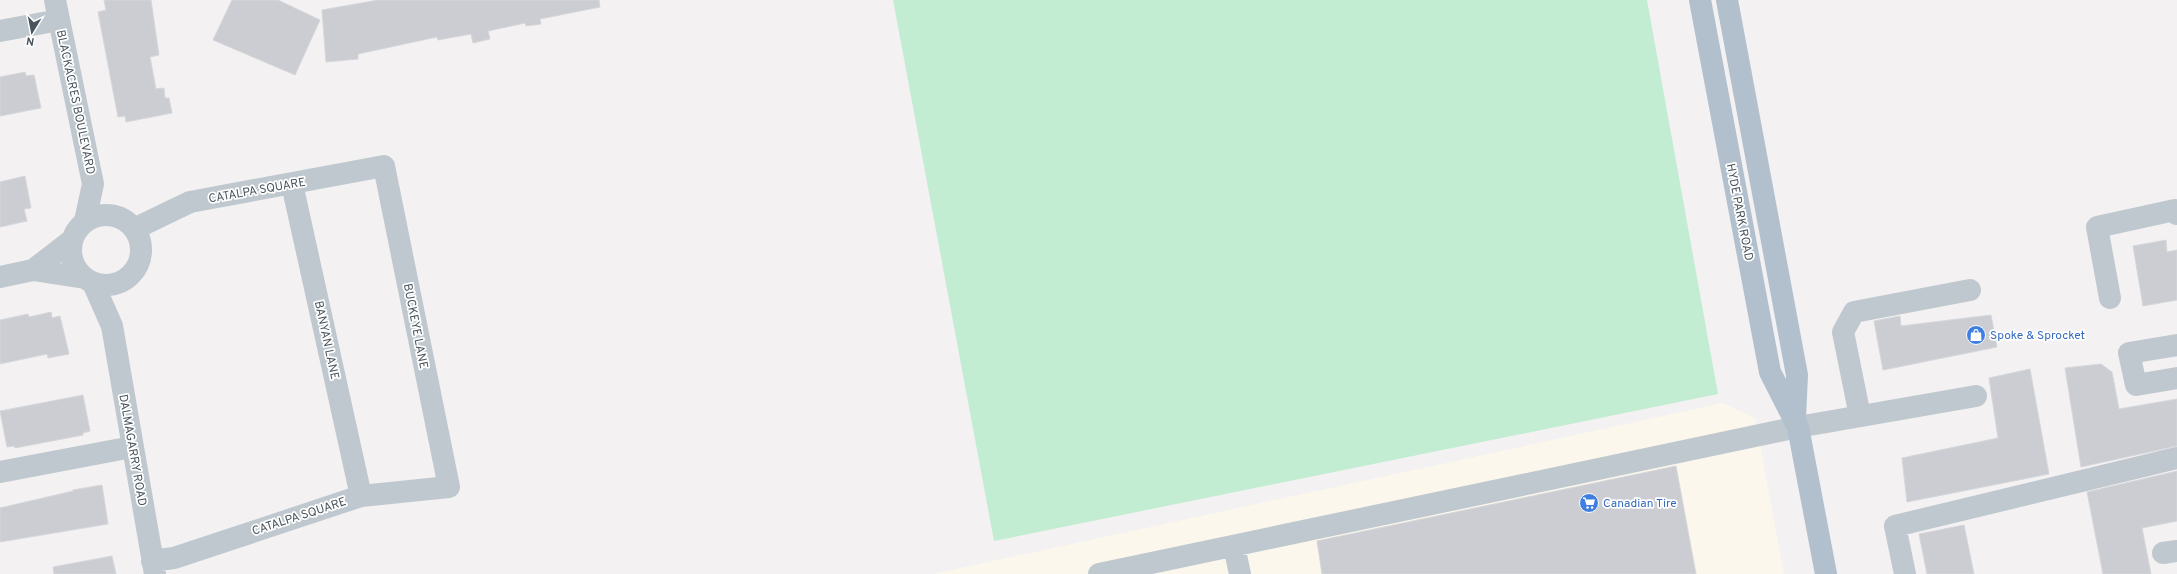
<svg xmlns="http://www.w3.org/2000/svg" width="2177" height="574" font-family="Overpass,sans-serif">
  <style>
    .commercial { fill: #fbf7ec }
    .green { fill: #c2edd2 }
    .building { fill: #cbcdd3; stroke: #d5d7db }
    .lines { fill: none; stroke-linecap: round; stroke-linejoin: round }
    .minor { stroke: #bfc8ce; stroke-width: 22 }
    .major { stroke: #b2c0cd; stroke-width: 22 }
    .labels { text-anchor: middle; stroke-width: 3.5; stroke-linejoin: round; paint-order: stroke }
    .street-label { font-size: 12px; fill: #49545d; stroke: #fff }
    .shop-label { font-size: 12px; fill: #366cbe; stroke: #fff; text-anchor: start }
  </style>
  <rect width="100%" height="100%" fill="#f3f1f1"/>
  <path class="commercial" d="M1723 403 1755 418 1784 574H933Z"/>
  <path class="green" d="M893 0H1647L1718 394 994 541Z"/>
  <path class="building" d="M104 0H151L159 55 150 57 156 89 164 88 165 98H169L172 113 126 122 125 116 118 117 98 12 106 10Z
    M232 0H278L320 20 295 75 213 40Z
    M378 0H599L600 7 540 19 541 24 526 26 525 23 488 31 490 39 473 43 471 34 438 40 437 37 358 54V59L326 62 322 10Z
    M25 72 26 76 34 75 41 108 0 116V77Z
    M25 176 31 208 24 209 27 221 0 227V182Z
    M2166 240 2167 252 2177 250V300L2143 306 2133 246Z
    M51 312 52 318 60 316 69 354 48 358 47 354 0 364V320L28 314 29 317Z
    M1991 315 1997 347 1883 370 1874 321 1900 316 1901 326Z
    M2101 364 2112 372 2119 409 2177 399V446L2081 467 2065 368Z
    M2030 369 2049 474 1907 502 1902 458 1998 438 1989 378Z
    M83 395 90 431 83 433V435L15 448 14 446 7 447 0 411Z
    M1676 466 1696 574H1322L1317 541Z
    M2177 471V521L2142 528 2151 574H2103L2087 492Z
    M102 485 108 524 0 542V508L73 491V490Z
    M1964 525 1974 574H1927L1919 534Z
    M112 556 116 574H54L53 567Z"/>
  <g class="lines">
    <path class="minor" d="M55 0 93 184 85 221
      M0 31 59 20
      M292 184 361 496
      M71 250a35 35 0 1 1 70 0a35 35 0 1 1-70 0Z
      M134 229 190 202 384 166 449 487 361 496 174 558 152 561
      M33 270 72 240
      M0 277 33 270 85 278
      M93 283 112 326 155 574
      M2110 298 2097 227 2175 210 2177 214
      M2177 345 2129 353 2136 385 2177 378
      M1860 416 1843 332 1854 312 1970 290
      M0 472 132 447
      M1234 546 1240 574
      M2163 553 2177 551
      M1099 574 1798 427 1976 396
      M1905 574 1895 526 2177 458"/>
    <path class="major" d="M1700 0 1770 372 1798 427 1826 574
      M1727 0 1797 375 1795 418"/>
  </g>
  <defs>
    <g id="shop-disc" transform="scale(1)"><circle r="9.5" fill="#3f7fe0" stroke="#fff"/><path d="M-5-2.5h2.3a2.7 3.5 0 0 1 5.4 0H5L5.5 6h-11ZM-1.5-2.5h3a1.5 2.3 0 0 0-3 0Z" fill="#fff"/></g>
    <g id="supermarket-disc" transform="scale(1)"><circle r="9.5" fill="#3f7fe0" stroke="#fff"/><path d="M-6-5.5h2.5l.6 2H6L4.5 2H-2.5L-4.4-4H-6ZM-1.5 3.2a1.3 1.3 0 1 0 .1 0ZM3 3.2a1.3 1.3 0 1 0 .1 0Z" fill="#fff"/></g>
  </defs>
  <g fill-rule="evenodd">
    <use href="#shop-disc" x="1976" y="335"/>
    <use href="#supermarket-disc" x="1589" y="503"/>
  </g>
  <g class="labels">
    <g class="street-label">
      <text transform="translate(76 102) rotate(78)" y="4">BLACKACRES BOULEVARD</text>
      <text transform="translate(257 190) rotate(-10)" y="4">CATALPA SQUARE</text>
      <text transform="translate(1740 212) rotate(79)" y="4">HYDE PARK ROAD</text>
      <text transform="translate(416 326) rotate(79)" y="4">BUCKEYE LANE</text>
      <text transform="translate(327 340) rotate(78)" y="4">BANYAN LANE</text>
      <text transform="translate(133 450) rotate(80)" y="4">DALMAGARRY ROAD</text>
      <text transform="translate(299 516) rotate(-18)" y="4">CATALPA SQUARE</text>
    </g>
    <g class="shop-label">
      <text x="1990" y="339">Spoke &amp; Sprocket</text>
      <text x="1603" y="507">Canadian Tire</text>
    </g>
  </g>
  <g transform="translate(32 32) rotate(190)" stroke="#ffffff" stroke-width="3" paint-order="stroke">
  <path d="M0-3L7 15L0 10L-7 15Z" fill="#49545d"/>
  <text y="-6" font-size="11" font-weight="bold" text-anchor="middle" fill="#49545d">N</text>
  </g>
</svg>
